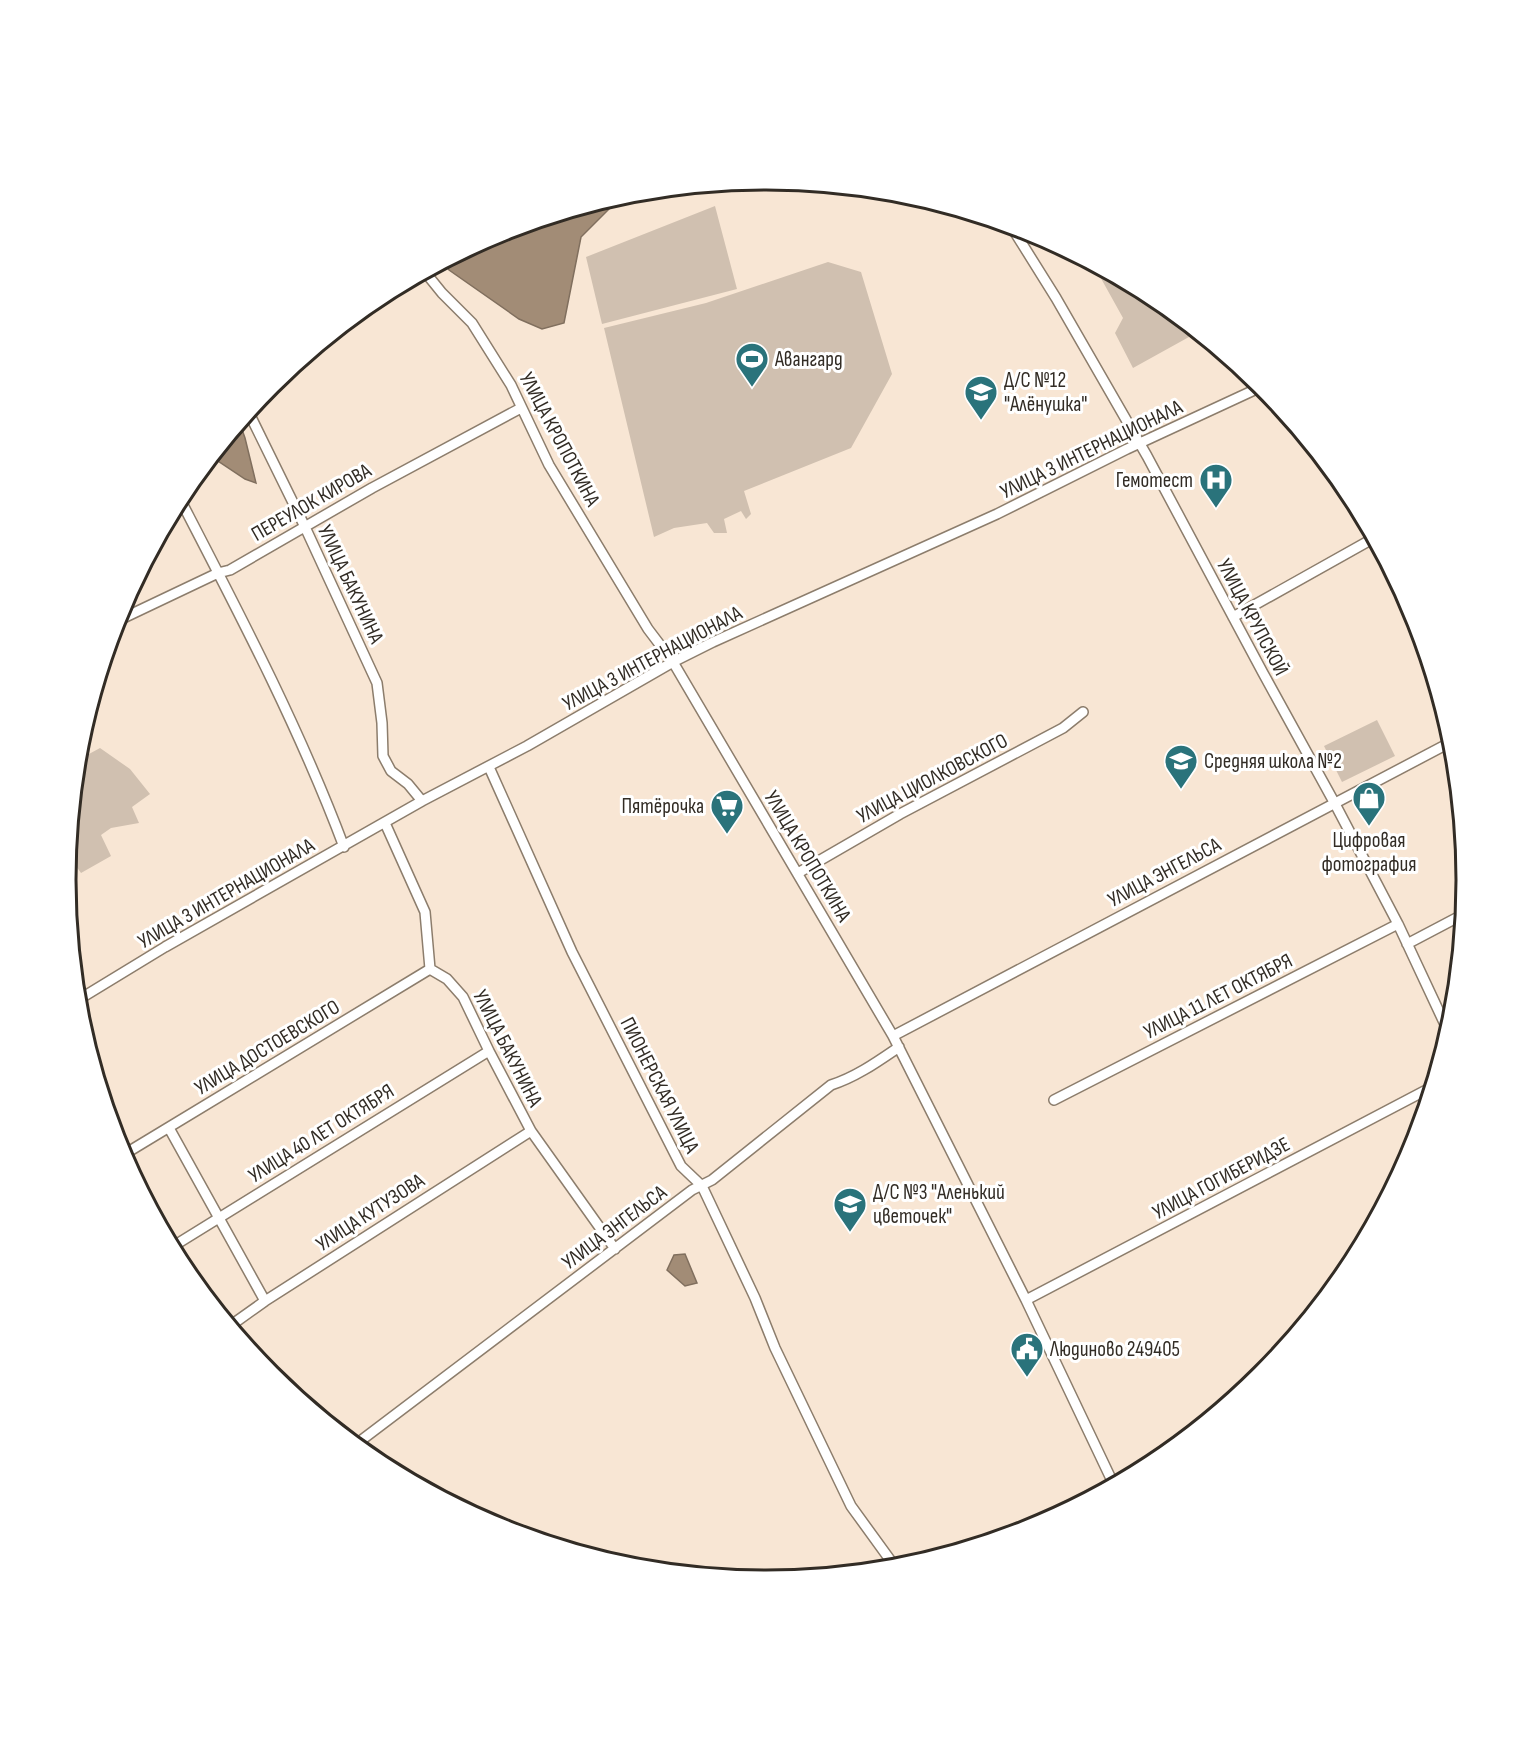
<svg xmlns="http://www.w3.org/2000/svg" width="1533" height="1761" font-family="'Sofia Sans Condensed',sans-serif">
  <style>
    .green { fill: #d0c0b0 }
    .water { fill: #a28c76; stroke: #806f5e; stroke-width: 1.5 }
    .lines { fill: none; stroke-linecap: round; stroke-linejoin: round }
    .minor-casing { stroke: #8c7d6c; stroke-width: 12 }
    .minor { stroke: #fff; stroke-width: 9 }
    .labels { text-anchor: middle; stroke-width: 6; stroke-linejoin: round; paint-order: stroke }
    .poi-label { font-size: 21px; fill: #322c25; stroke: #fff; text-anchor: start }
    .street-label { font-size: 21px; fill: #322c25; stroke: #fff }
    .rim { fill: none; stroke: #322c25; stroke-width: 3 }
  </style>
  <rect width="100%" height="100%" fill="#f8e6d4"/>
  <path class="green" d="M715 206 737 289 602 324 586 257Z
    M828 262 861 272 892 374 851 448 744 491 751 514 746 519 741 511 724 519 727 533H714L707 523 674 528 654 537 604 328 706 303Z
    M1093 264 1156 298 1198 332 1133 368 1115 333 1123 318Z
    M1377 720 1395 756 1342 782 1324 746Z
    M100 748 130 769 150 794 132 807 139 823 111 828 101 835 111 856 81 873 76 866 67 872 78 760Z"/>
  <path class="water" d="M622 196 581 237 564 323 542 329 519 319 449 270 443 263 499 233Z
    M240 424 245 438 256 483 245 479 212 457Z
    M685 1254 697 1283 685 1286 667 1270 674 1255Z"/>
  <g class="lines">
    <g class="minor-casing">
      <path id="minor" d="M1011 226 1056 298 1147 456 1263 673 1334 802 1398 924 1449 1033
        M425 272 442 293 472 323 511 385 549 465 648 629 673 662 893 1036 1026 1300 1114 1485
        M249 413 305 527 377 683 382 723 383 756 391 771 408 784 422 801
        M180 499C239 613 299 727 344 847
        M1233 617 1374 538
        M117 621 218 573 230 570 372 488 521 408
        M489 767 572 952 681 1166 702 1186 755 1298 775 1348 851 1506 896 1568
        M385 823 425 912 430 969 447 979 463 997 489 1051 531 1131 615 1249
        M798 873 900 814 1063 728 1083 712
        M1407 944 1464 914
        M78 1000 165 947 422 801 527 746 673 662 713 642 997 514 1127 449 1263 386
        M893 1036 1453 741
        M1054 1100 1398 924
        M169 1128 265 1301
        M123 1155 430 969
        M172 1247 489 1051
        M1026 1300 1432 1087
        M230 1326 265 1301 531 1131
        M355 1445 692 1190 712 1180 831 1085C856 1077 877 1062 899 1047"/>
    </g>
    <use href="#minor" class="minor"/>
  </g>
  <defs>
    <g id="stadium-pin" transform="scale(1.725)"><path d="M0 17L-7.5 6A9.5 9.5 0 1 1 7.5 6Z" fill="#2a737b" stroke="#fff"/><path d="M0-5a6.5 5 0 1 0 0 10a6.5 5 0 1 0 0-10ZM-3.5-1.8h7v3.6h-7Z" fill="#fff"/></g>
    <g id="school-pin" transform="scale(1.725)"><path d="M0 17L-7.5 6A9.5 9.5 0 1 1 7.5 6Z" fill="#2a737b" stroke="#fff"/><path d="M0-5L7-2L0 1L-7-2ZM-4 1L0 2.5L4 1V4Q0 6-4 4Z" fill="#fff"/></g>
    <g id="hospital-pin" transform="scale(1.725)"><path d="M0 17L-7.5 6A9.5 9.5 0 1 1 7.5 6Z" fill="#2a737b" stroke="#fff"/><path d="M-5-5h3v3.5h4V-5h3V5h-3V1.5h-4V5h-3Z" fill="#fff"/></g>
    <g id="shop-pin" transform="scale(1.725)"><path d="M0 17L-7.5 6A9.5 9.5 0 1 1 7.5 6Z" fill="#2a737b" stroke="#fff"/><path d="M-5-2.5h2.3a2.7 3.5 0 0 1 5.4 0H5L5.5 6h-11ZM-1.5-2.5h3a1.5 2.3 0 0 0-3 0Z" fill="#fff"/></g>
    <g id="supermarket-pin" transform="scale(1.725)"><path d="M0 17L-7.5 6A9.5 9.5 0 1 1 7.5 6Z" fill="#2a737b" stroke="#fff"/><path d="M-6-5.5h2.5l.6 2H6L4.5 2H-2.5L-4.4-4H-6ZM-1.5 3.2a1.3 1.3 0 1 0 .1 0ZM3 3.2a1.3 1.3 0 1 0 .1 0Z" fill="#fff"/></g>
    <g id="civic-pin" transform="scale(1.725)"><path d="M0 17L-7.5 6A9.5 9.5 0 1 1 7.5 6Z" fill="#2a737b" stroke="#fff"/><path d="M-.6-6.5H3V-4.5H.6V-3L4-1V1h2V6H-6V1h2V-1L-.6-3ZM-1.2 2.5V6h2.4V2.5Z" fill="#fff"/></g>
  </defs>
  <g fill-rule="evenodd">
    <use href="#stadium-pin" x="752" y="359"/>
    <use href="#school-pin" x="981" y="392"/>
    <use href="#hospital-pin" x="1216" y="480"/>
    <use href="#school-pin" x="1181" y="761"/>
    <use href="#shop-pin" x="1369" y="798"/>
    <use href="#supermarket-pin" x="727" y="806"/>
    <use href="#school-pin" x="850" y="1204"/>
    <use href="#civic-pin" x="1027" y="1349"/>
  </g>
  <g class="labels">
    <g class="poi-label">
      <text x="775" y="366">Авангард</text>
      <text x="1004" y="387">Д/С №12<tspan x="1004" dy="24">"Алёнушка"</tspan></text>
      <text x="1193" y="487" text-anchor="end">Гемотест</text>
      <text x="1204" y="768">Средняя школа №2</text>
      <text x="704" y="813" text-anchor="end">Пятёрочка</text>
      <text x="1369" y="847" text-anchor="middle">Цифровая<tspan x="1369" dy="24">фотография</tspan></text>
      <text x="873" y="1199">Д/С №3 "Аленький<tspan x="873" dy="24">цветочек"</tspan></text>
      <text x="1050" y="1356">Людиново 249405</text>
    </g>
    <g class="street-label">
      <text transform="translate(560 439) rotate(62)" y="7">УЛИЦА КРОПОТКИНА</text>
      <text transform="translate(1091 449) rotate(-26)" y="7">УЛИЦА 3 ИНТЕРНАЦИОНАЛА</text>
      <text transform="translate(311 502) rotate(-30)" y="7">ПЕРЕУЛОК КИРОВА</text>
      <text transform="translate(351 584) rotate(65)" y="7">УЛИЦА БАКУНИНА</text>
      <text transform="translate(1253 617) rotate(62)" y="7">УЛИЦА КРУПСКОЙ</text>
      <text transform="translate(652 658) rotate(-28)" y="7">УЛИЦА 3 ИНТЕРНАЦИОНАЛА</text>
      <text transform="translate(932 778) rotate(-28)" y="7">УЛИЦА ЦИОЛКОВСКОГО</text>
      <text transform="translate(808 856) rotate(59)" y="7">УЛИЦА КРОПОТКИНА</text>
      <text transform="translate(1164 872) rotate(-28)" y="7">УЛИЦА ЭНГЕЛЬСА</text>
      <text transform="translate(226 893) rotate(-30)" y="7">УЛИЦА 3 ИНТЕРНАЦИОНАЛА</text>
      <text transform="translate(1218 996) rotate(-27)" y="7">УЛИЦА 11 ЛЕТ ОКТЯБРЯ</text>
      <text transform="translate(267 1047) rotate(-31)" y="7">УЛИЦА ДОСТОЕВСКОГО</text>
      <text transform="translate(508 1048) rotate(63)" y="7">УЛИЦА БАКУНИНА</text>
      <text transform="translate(660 1085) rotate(63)" y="7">ПИОНЕРСКАЯ УЛИЦА</text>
      <text transform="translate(321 1133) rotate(-32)" y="7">УЛИЦА 40 ЛЕТ ОКТЯБРЯ</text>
      <text transform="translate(1221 1178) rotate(-28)" y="7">УЛИЦА ГОГИБЕРИДЗЕ</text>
      <text transform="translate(370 1212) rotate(-33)" y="7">УЛИЦА КУТУЗОВА</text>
      <text transform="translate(614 1227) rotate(-37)" y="7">УЛИЦА ЭНГЕЛЬСА</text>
    </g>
  </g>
  <path d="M0 0H1533V1761H0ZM76 880a690 690 0 1 1 1380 0a690 690 0 1 1-1380 0Z" fill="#fff" fill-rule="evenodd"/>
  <path class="rim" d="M76 880a690 690 0 1 1 1380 0a690 690 0 1 1-1380 0Z"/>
</svg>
